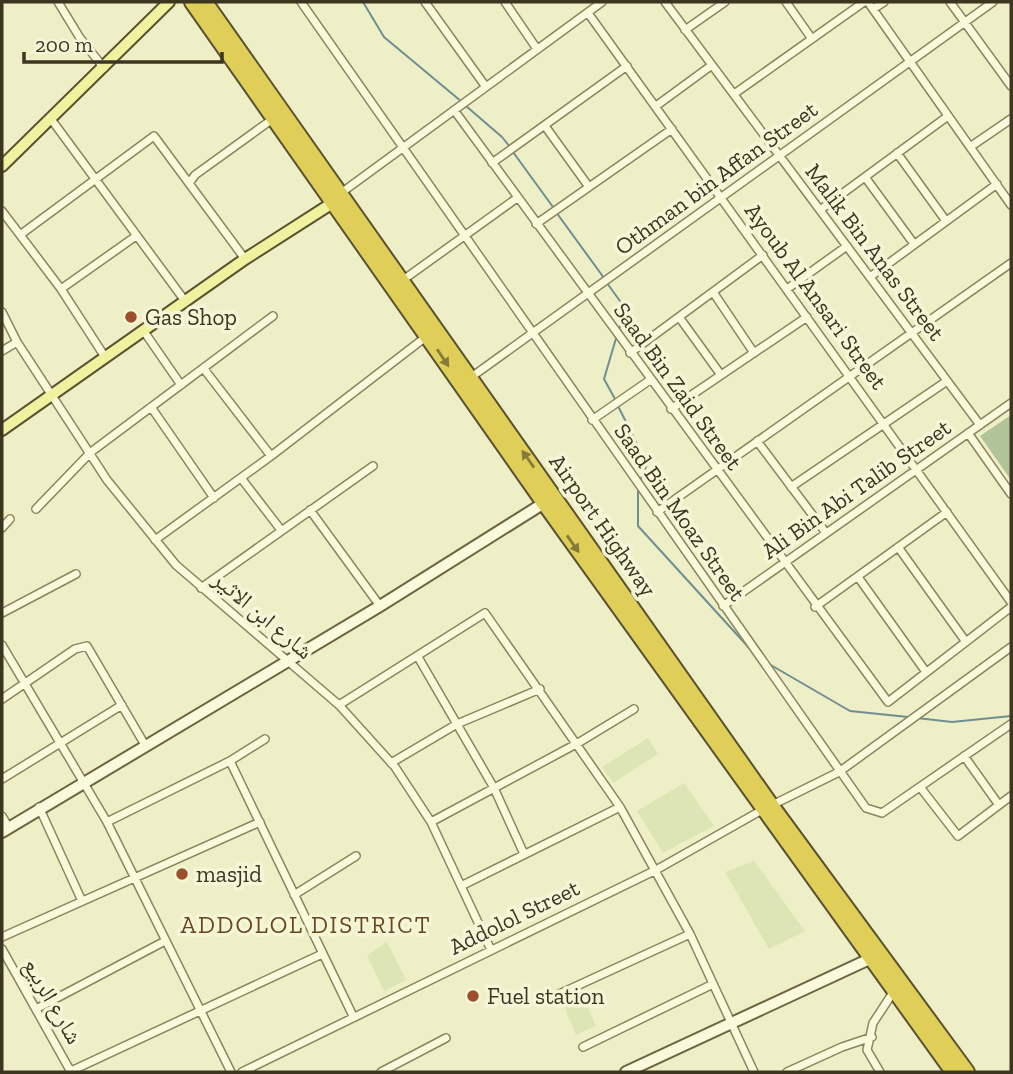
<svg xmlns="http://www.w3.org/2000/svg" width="1013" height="1074" font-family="'Zilla Slab','Noto Naskh Arabic',serif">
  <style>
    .farmland { fill: #dde5b4 }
    .cemetery { fill: #b0c399 }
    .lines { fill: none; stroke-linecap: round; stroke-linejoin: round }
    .stream { stroke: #6e8f92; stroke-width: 2 }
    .street-casing { stroke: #8b855c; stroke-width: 10 }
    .secondary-casing { stroke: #6d653f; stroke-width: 14 }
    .primary-casing { stroke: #595130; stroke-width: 14 }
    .highway-casing { stroke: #595130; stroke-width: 18 }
    .street { stroke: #f9f9db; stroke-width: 7 }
    .secondary { stroke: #f9f9db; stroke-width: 10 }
    .primary { stroke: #f1f29f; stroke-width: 10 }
    .highway { stroke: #dfcf58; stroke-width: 14 }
    .oneway { fill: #857b39 }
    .poi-dot { fill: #9c4f2b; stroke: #f5f6d7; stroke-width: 2.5 }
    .labels { text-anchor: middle; stroke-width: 7; stroke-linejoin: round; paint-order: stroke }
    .street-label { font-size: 23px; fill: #3c3620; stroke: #f5f6d7 }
    .poi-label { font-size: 23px; fill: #3c3620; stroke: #f5f6d7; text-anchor: start }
    .neighbourhood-label { font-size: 24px; letter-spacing: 2px; fill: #69461e; stroke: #f5f6d7 }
  </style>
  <rect width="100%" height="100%" fill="#eeefc7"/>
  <path class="farmland" d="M648 738 658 754 613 783 602 767Z
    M684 783 714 826 663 853 637 811Z
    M754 861 805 931 769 949 725 872Z
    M387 942 406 980 384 991 367 955Z
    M582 993 596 1026 576 1035 562 1002Z"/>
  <path class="cemetery" d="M1011 415V480L980 436Z"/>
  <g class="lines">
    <path class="stream" d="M363 2 384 37 462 102
      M466 106 502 137 510 147
      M513 152 553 207
      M556 212 604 278
      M607 283 625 308 619 330
      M615 399 604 379 617 335
      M617 404 647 464 640 481
      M638 490V526L751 650
      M769 664 850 711 908 717
      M917 718 952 722 1011 716"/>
    <g class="street-casing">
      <path id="street" d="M58 2 80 38 104 68
        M301 2 866 808 882 813 1011 724
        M425 2 486 87
        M505 2 537 49
        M665 2 980 425
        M786 2 812 39
        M868 2 1011 205
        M950 2 1011 86
        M873 9 884 2
        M588 13 1011 602
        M685 30 725 2
        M734 94 864 2
        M656 106 712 65
        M454 110 888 702 1011 607
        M51 119 185 301
        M545 126 589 187
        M970 147 1011 119
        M897 153 946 221
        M492 163 627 66
        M865 177 914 244
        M190 182 195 175 274 118
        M341 193 602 2
        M820 210 948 116
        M2 211 61 289 105 357
        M536 224 672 129
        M20 235 154 136 245 259
        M870 277 997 184
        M403 280 517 198
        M61 289 136 236
        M787 289 847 246
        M713 292 754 353
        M2 312 17 342 107 480 176 565 339 705 395 767 431 822 491 950
        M679 317 721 375
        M143 330 181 385
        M2 351 17 342
        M630 353 763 255
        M204 369 271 456
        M470 378 993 2
        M151 407 214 498
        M671 409 807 317
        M592 420 650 380
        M968 433 1011 494
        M757 441 826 533
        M241 478 281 530
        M791 487 947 381
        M36 509 91 452 273 316
        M310 510 380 606
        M657 512 1011 263
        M2 528 10 519
        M155 540 271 456 427 336
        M898 547 966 642
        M858 577 926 672
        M201 588 373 466
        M723 606 1011 403
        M815 607 947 512
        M2 613 76 574
        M2 645 107 822 231 1072
        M418 657 494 788 524 854
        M2 699 75 649 87 646 145 745
        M339 705 485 613 620 807 690 934 754 1072
        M964 756 999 805 1011 796
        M230 761 353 1016
        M391 763 457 724 540 689
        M2 779 122 705
        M920 787 958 836 999 805
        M39 807 82 901
        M2 816 8 826
        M107 822 230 761 265 739
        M431 822 578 743 634 709
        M461 886 620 807
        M294 895 356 856
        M2 937 260 822
        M2 949 71 1072
        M557 995 690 934
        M36 1009 165 941
        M583 1047 713 984
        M69 1072 322 954
        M242 1072 656 870 762 810 839 772 1011 647
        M381 1072 446 1038
        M787 1072 842 1047 872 1037
        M880 1072 867 1050 873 1023 894 991"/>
    </g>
    <g class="secondary-casing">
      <path id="secondary" d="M2 832 380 606 544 503
        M626 1072 876 956"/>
    </g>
    <g class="primary-casing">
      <path id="primary" d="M2 166 169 2
        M2 430 245 259 334 202"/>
    </g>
    <g class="highway-casing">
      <path id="highway" d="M192 2 544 503 953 1072
        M205 2 771 805 967 1072"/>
    </g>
    <use href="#street" class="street"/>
    <use href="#secondary" class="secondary"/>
    <use href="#primary" class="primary"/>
    <use href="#highway" class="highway"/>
  </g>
  <defs><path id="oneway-solid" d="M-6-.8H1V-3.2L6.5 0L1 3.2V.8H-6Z" transform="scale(1.75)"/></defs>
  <g class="oneway">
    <use href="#oneway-solid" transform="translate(443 358) rotate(56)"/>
    <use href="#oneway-solid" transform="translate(528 459) rotate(-125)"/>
    <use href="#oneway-solid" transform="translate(573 544) rotate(55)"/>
  </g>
  <g class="poi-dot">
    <circle cx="131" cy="317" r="7"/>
    <circle cx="182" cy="874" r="7"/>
    <circle cx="473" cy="996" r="7"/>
  </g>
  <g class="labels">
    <g class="street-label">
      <text transform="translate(716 178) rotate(-36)" y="8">Othman bin Affan Street</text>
      <text transform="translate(875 252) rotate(53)" y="8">Malik Bin Anas Street</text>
      <text transform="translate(816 296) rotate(54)" y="8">Ayoub Al Ansari Street</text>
      <text transform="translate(678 386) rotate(54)" y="8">Saad Bin Zaid Street</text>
      <text transform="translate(856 489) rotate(-35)" y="8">Ali Bin Abi Talib Street</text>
      <text transform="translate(680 512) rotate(55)" y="8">Saad Bin Moaz Street</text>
      <text transform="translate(603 525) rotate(55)" y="8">Airport Highway</text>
      <text transform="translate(263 615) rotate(40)" y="8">شارع ابن الاثير</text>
      <text transform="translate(514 917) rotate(-26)" y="8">Addolol Street</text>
      <text transform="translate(53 1001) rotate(60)" y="8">شارع الربيع</text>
    </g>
    <g class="poi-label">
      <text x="145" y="325">Gas Shop</text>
      <text x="196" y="882">masjid</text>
      <text x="487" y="1004">Fuel station</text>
    </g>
    <g class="neighbourhood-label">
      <text x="306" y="933">ADDOLOL DISTRICT</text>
    </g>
  </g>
  <rect width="1013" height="1074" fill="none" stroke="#3c3620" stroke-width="7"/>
  <path d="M24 52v10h198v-10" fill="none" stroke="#3c3620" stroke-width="3.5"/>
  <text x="35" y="52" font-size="21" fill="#3c3620" stroke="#f5f6d7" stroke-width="5" paint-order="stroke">200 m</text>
</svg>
